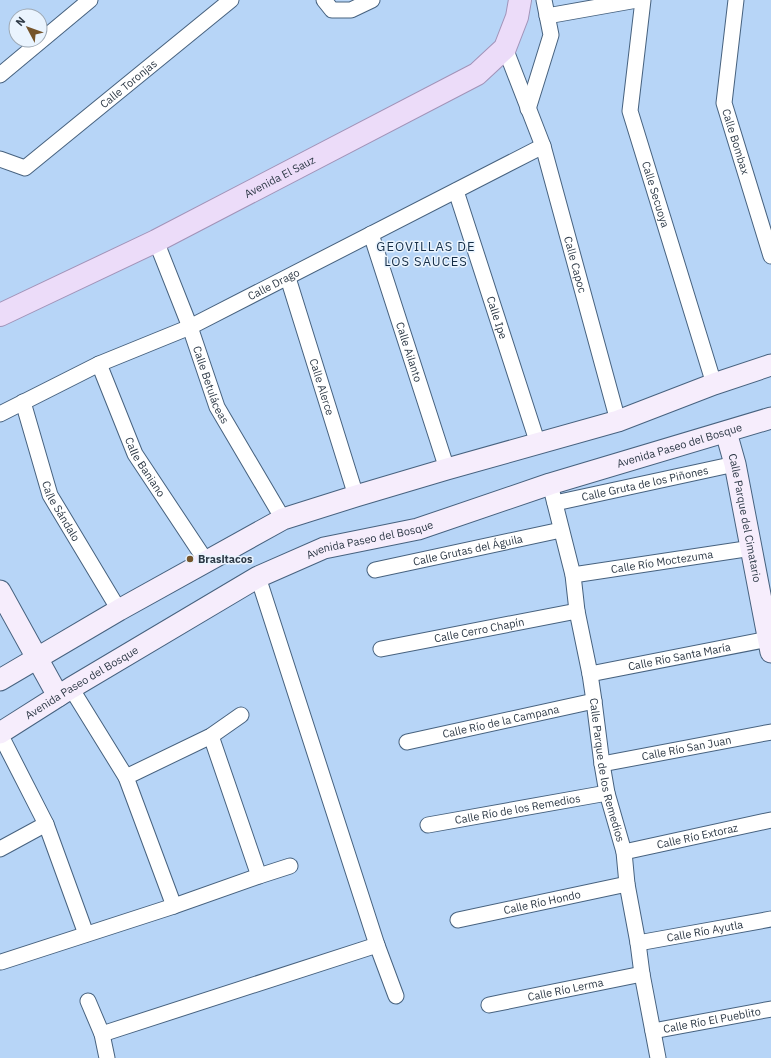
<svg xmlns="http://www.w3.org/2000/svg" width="771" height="1058" font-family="'IBM Plex Sans',sans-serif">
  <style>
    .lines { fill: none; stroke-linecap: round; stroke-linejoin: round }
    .street-casing { stroke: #47627f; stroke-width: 17 }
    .secondary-casing { stroke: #47627f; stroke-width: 23 }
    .primary-casing { stroke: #a193b8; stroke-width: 24 }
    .street { stroke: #fff; stroke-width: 15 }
    .secondary { stroke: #f6edfc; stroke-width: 21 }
    .primary { stroke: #ecdcf9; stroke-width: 22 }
    .poi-dot { fill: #75542a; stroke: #eaf4fe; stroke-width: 1.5 }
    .labels { text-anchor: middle; stroke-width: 3; stroke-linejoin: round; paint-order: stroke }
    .street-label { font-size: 11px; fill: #2d3946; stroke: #eaf4fe }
    .poi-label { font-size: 11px; font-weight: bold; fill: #2d3946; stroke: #eaf4fe; text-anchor: start }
    .quarter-label { font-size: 13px; letter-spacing: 1px; fill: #152e48; stroke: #eaf4fe }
  </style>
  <rect width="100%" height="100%" fill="#b7d5f7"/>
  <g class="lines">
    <g class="street-casing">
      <g id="street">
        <path d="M324 0 332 10H351L372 0"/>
        <path id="s1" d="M643 0 630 111 714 384"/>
        <path id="s2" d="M736 0 724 103 771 256"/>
        <path d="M547 16 637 0"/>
        <path id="s3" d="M505 48 543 146 618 421"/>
        <path d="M0 75 90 0"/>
        <path d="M528 109 551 35 544 0"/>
        <path id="s4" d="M0 159 25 168 231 0"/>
        <path id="s5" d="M456 191 538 444"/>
        <path id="s6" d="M371 234 447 469"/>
        <path id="s7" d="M156 241 190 327 217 407 283 519"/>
        <path id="s8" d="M288 278 356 496"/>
        <path id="s9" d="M99 364 135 454 206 561"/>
        <path id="s10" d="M23 402 50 495 119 610"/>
        <path id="s11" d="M0 414 99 364 190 327 543 146"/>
        <path id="s12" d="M550 484 573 575 577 611 590 674 594 701 602 764 607 793 624 852 627 884 638 943 642 974 658 1058"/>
        <path id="s13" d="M555 503 735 464"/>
        <path id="s14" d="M375 570 561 530"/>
        <path id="s15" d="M573 575 752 548"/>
        <path d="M258 577 377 945 396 996"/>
        <path id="s16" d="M381 649 577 611"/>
        <path id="s17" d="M590 674 769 639"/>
        <path d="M71 688 126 777 174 906"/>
        <path d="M0 734 46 824 86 934"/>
        <path d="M211 736 259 876"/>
        <path id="s18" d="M407 742 594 701"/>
        <path id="s19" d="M602 764 771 732"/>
        <path d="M126 777 211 736 241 715"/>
        <path id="s20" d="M428 825 607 793"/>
        <path d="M0 849 46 824"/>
        <path id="s21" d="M624 852 771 820"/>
        <path id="s22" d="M458 920 627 884"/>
        <path id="s23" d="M638 943 771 919"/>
        <path d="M1 962 174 906 259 876 290 866"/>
        <path d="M88 1001 102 1034 107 1058"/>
        <path id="s24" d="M489 1005 642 974"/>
        <path id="s25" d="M653 1031 771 1009"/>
        <path d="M102 1034 377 945"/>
      </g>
    </g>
    <g class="secondary-casing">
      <g id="secondary">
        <path id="s26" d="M726 432 735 464 771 652"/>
        <path d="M0 591 58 696"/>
        <path d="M0 680 119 610 283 519 356 496 447 469 618 421 714 384 771 365"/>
        <path id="s27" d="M0 733 71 688 258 577 324 548 418 529 550 484 771 418"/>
      </g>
    </g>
    <g class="primary-casing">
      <g id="primary">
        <path id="s28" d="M0 315 156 241 477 74 505 48 517 17 520 0"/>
      </g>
    </g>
    <use href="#street" class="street"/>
    <use href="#secondary" class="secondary"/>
    <use href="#primary" class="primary"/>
  </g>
  <circle class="poi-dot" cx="190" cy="559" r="4"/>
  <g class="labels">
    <g class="street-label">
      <text dy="4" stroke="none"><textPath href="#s4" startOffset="160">Calle Toronjas</textPath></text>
      <text dy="4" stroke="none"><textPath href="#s2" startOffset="144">Calle Bombax</textPath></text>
      <text dy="4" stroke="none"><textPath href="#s28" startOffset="312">Avenida El Sauz</textPath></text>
      <text dy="4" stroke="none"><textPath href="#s1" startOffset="199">Calle Secuoya</textPath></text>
      <text dy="4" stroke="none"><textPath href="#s3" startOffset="228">Calle Capoc</textPath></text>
      <text dy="4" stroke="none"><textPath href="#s11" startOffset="303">Calle Drago</textPath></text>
      <text dy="4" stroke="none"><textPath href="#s5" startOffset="133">Calle Ipe</textPath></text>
      <text dy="4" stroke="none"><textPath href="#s6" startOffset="124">Calle Ailanto</textPath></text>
      <text dy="4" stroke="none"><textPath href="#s7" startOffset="154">Calle Betuláceas</textPath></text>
      <text dy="4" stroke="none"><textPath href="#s8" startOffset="114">Calle Alerce</textPath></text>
      <text dy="4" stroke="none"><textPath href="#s27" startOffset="744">Avenida Paseo del Bosque</textPath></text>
      <text dy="4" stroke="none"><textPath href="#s9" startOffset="113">Calle Baniano</textPath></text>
      <text dy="4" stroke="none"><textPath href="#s13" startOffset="92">Calle Gruta de los Piñones</textPath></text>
      <text dy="4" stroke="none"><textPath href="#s10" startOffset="116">Calle Sándalo</textPath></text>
      <text dy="4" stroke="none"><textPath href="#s26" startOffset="88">Calle Parque del Cimatario</textPath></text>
      <text dy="4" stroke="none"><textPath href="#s27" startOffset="420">Avenida Paseo del Bosque</textPath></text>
      <text dy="4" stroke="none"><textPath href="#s14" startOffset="95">Calle Grutas del Águila</textPath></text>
      <text dy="4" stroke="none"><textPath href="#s15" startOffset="90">Calle Río Moctezuma</textPath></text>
      <text dy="4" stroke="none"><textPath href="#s16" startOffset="100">Calle Cerro Chapín</textPath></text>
      <text dy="4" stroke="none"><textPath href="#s17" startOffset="91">Calle Río Santa María</textPath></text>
      <text dy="4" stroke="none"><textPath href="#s27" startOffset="96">Avenida Paseo del Bosque</textPath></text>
      <text dy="4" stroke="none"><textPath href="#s18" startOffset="96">Calle Río de la Campana</textPath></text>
      <text dy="4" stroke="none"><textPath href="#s19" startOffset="86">Calle Río San Juan</textPath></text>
      <text dy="4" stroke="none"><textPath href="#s12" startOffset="292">Calle Parque de los Remedios</textPath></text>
      <text dy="4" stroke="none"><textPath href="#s20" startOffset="91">Calle Río de los Remedios</textPath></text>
      <text dy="4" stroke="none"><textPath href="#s21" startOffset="75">Calle Río Extoraz</textPath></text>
      <text dy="4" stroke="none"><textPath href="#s22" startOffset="86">Calle Río Hondo</textPath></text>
      <text dy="4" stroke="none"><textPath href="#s23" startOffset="68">Calle Río Ayutla</textPath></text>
      <text dy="4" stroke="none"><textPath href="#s24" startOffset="78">Calle Río Lerma</textPath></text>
      <text dy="4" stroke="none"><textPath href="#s25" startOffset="60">Calle Río El Pueblito</textPath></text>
    </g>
    <g class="poi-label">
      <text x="198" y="563">Brasitacos</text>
    </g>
    <g class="quarter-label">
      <text x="426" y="251">GEOVILLAS DE<tspan x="426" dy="15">LOS SAUCES</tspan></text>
    </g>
  </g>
  <g transform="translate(28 28) rotate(311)"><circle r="19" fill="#eaf4fe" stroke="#9ea9b4"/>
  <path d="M0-3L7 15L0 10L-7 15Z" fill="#75542a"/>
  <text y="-6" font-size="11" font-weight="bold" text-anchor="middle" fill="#2d3946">N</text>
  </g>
</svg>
